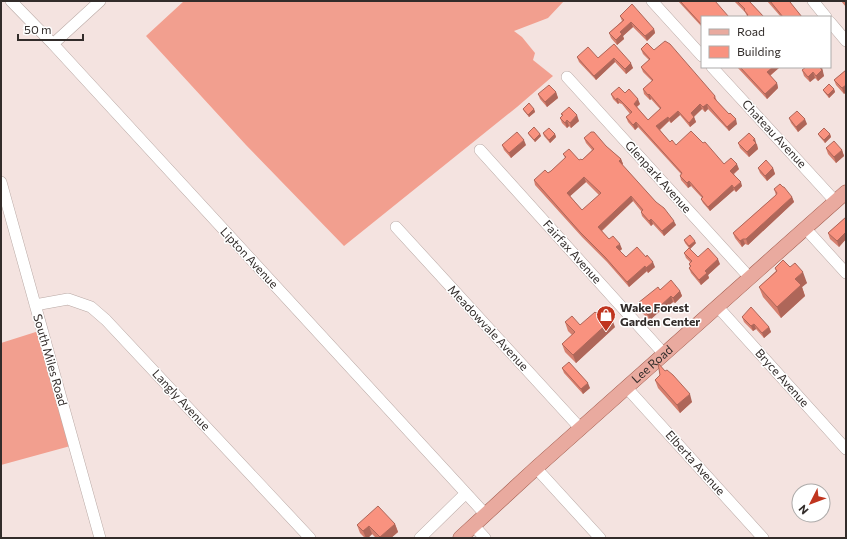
<svg xmlns="http://www.w3.org/2000/svg" width="847" height="539" font-family="Commissioner,sans-serif">
  <style>
    .forest { fill: #f29f8f }
    .lines { fill: none; stroke-linecap: round; stroke-linejoin: round }
    .minor-casing { stroke: #b9a9a5; stroke-width: 12 }
    .major-casing { stroke: #a05a4c; stroke-width: 15 }
    .minor { stroke: #fff; stroke-width: 11 }
    .major { stroke: #e9aa9f; stroke-width: 14 }
    .wall { fill: #d67e6d; fill-rule: evenodd }
    .shaded-wall { fill: #ae6659 }
    .building { fill: #f9927f; stroke: #ae6659; fill-rule: evenodd }
    .labels { text-anchor: middle; stroke-width: 3; stroke-linejoin: round; paint-order: stroke }
    .street-label { font-size: 12px; fill: #322c2a; stroke: #fff }
    .poi-label { font-size: 12px; font-weight: bold; fill: #322c2a; stroke: #fff; text-anchor: start }
  </style>
  <rect width="100%" height="100%" fill="#f4e3e0"/>
  <path class="forest" d="M184 1H564L548 18 514 31 522 37 535 53 533 60 553 76 517 107 344 246 246 145 146 36Z
    M42 330 74 445 1 465V343Z"/>
  <g class="lines">
    <g class="minor-casing">
      <path id="minor" d="M11 1 53 44 486 515
        M652 1 702 56
        M813 1 826 17
        M830 22 846 41
        M53 44 100 1
        M712 67 835 201
        M567 77 750 278
        M480 150 664 354
        M1 182 100 538
        M396 227 580 428
        M805 228 846 273
        M35 305 68 299 91 307 106 320 310 538
        M717 306 846 449
        M626 387 763 538
        M536 468 600 538
        M474 526 485 538
        M420 538 465 494"/>
    </g>
    <g class="major-casing">
      <g id="major">
        <path id="s1" d="M460 538 536 468 846 192"/>
      </g>
    </g>
    <use href="#minor" class="minor"/>
    <use href="#major" class="major"/>
  </g>
  <path class="wall" d="M678 1H715L702 17V27Z
    M734 1H749L764 17 747 16 745 12Z
    M767 1H790L792 5 802 17H781Z
    M841 1H846V7Z
    M620 16 654 29 655 33 647 41 633 27 623 36 624 39 617 45 611 38 609 33 622 21Z
    M614 44 633 68 626 74 615 62 596 80 579 62 577 57 598 58Z
    M641 49 654 50 715 96 717 101 737 124 729 131 708 109 705 112 702 109 694 117 696 122 690 127 680 115 671 123 669 121 660 130 670 142 676 145 703 143 724 164 739 169 734 174 742 186 736 192 734 190 710 211 703 203 701 199 702 198 691 186 688 188 681 180 680 176 681 174 638 127 635 130 628 122 626 117 630 114 622 104 619 103 618 104 613 99 611 94 625 93 640 104 637 107 648 120 660 109 651 99 650 100 644 94 643 89 652 81 643 72 641 67 649 60 643 54Z
    M737 67H780L770 76 777 83 778 88 767 99Z
    M802 70H823L822 71 824 76 818 81 815 78 810 82 804 76Z
    M846 70V92L844 94 836 85 834 80Z
    M834 89 835 92 829 98 824 92 823 90Z
    M556 92 558 98 547 107 540 99 538 94Z
    M523 109H534L535 112 529 117 524 111Z
    M561 114 579 121 571 128 569 126 567 128 562 123 560 118 562 116Z
    M789 118 807 124 798 132 791 123Z
    M528 133 540 134 541 136 535 142 529 135Z
    M543 133 555 134 556 137 550 143 544 136Z
    M818 134H830L831 137 825 143 819 136Z
    M584 138 606 146 621 159 623 164 622 165 676 225 664 236 653 224 651 226 642 216 641 212V211L633 201 602 231 609 239 622 249 620 251 626 257 655 267 648 273 647 271 629 287 607 262 582 237 535 185 534 180 551 171 565 158 563 154 579 160H582L592 150 586 143ZM586 182 599 195 582 210 570 196Z
    M738 143 757 144 758 149 749 157 740 148Z
    M502 145H526L511 158 504 150Z
    M826 148 842 150 844 156 836 163 828 154Z
    M758 168H773L775 174 767 181 760 173Z
    M774 189 792 197 794 202 748 245 745 244 742 247 735 238 733 233 776 195Z
    M846 217V239L839 247 830 239 828 233Z
    M684 240 696 243 690 249 698 257 720 264 708 275 709 278 701 285 691 273 689 268 690 267 689 264 690 262 686 258 684 253 689 248 685 243Z
    M790 267 807 283 802 287 805 296 781 318 763 297 759 287 776 271 775 268Z
    M660 290 680 291 682 296 675 303 673 302 661 312 660 311 650 320 641 312 639 306Z
    M742 317 769 327 771 332 764 338 756 329 753 331 744 322Z
    M565 322 580 325 615 327 576 363 565 352 562 344 572 335 568 331Z
    M562 368 590 388 583 394 564 373Z
    M665 371 692 402 680 413 658 388 655 380Z
    M395 524 398 532 391 538H376L372 534 368 538H365L360 533 357 525Z"/>
  <path class="shaded-wall" d="M631 22 633 27 623 36 624 39 617 45 616 40 620 32Z
    M654 29 655 33 647 41 645 36Z
    M614 58 615 62 596 80 594 76Z
    M631 63 633 68 626 74 625 69Z
    M773 67H780L768 77 767 72Z
    M819 67H822L824 76 818 81 816 76Z
    M813 72 815 78 810 82 808 77Z
    M777 83 778 88 767 99 765 94Z
    M846 85V92L844 94 842 88Z
    M834 89 835 92 829 98 828 95Z
    M556 92 558 98 547 107 545 102Z
    M649 94 651 99 650 100 648 95Z
    M617 98 619 103 618 104 616 100Z
    M638 99 640 104 635 108 634 104Z
    M700 104 702 109 692 118 691 113Z
    M707 104 708 109 705 112 703 107Z
    M534 109 535 112 529 117 528 115Z
    M678 111 680 115 671 123 669 119Z
    M577 115 579 121 571 128 570 123Z
    M668 117 669 121 658 131 656 126Z
    M694 117 696 122 690 127 689 123Z
    M736 119 737 124 729 131 727 127Z
    M805 119 807 124 798 132 796 127Z
    M567 120 569 126 567 128 565 123Z
    M636 122 638 127 635 130 633 125Z
    M540 134 541 136 535 142 534 140Z
    M555 134 556 137 550 143 549 140Z
    M830 134 831 137 825 143 824 140Z
    M755 139 758 149 749 157 747 152 753 140Z
    M524 140 526 145 511 158 509 153Z
    M842 150 844 156 836 163 834 157Z
    M621 159 623 164 621 166 619 161Z
    M737 164 739 169 732 175 730 171Z
    M773 168 775 174 767 181 765 176Z
    M584 177 586 182 568 198 567 193Z
    M689 181 691 186 688 188 687 183Z
    M741 182 742 186 736 192 734 188Z
    M732 185 734 190 710 211 708 207Z
    M631 196 633 201 600 232 598 227Z
    M792 197 794 202 748 245 746 239Z
    M651 219 653 224 651 226 649 221Z
    M674 221 676 225 664 236 662 231Z
    M846 232V239L839 247 837 241Z
    M743 239 745 244 742 247 740 241Z
    M695 241 696 243 690 249 689 246Z
    M620 244 622 249 618 252 616 247Z
    M718 259 720 264 708 275 709 278 701 285 699 280 705 271Z
    M653 262 655 267 648 273 646 268Z
    M645 266 647 271 629 287 627 282Z
    M803 272 807 283 802 287 805 296 781 318 777 307 795 279Z
    M680 291 682 296 675 303 673 298Z
    M671 296 673 302 661 312 659 307Z
    M658 305 660 311 650 320 648 315Z
    M612 319 615 327 576 363 573 355Z
    M754 324 756 329 753 331 751 326Z
    M769 327 771 332 764 338 762 333Z
    M588 383 590 388 583 394 581 389Z
    M690 394 692 402 680 413 677 405Z
    M395 524 398 532 391 538H380V537Z
    M369 526 372 534 368 538H366L363 531Z"/>
  <path class="building" d="M680 1H715L729 17H702V25Z
    M737 1H749L764 17H746L748 15 744 10 745 9Z
    M770 1H790L791 2H790L802 17H783Z
    M632 4 654 29 645 36 631 22 620 32 622 34 616 40 609 33 624 20 620 16Z
    M665 41 670 44 715 96 714 98 729 114 730 113 736 119 727 127 707 104 703 107 700 104 691 113 694 117 689 123 678 111 669 119 668 117 656 126 670 142 672 140 676 145 691 131 703 143 705 142 724 164 731 158 737 164 730 171 741 182 734 188 732 185 708 207 701 199 703 197 689 181 687 183 680 176 682 173 636 122 633 125 626 117 632 112 620 100 617 98 616 100 611 94 619 87 625 93 629 89 638 99 634 104 648 120 661 108 649 94 648 95 643 89 653 80 641 67 650 59 641 49 647 43 654 50Z
    M614 44 631 63 625 69 614 58 594 76 577 57 588 47 598 58Z
    M740 67H773L767 72 777 83 765 94Z
    M806 67H819L822 70 816 76 813 72 808 77 802 70Z
    M846 70V85L842 88 834 80Z
    M829 84 834 89 828 95 823 90Z
    M549 85 556 92 545 102 538 94Z
    M529 103 534 109 528 115 523 109Z
    M569 107 577 115 570 123 567 120 565 123 560 118 563 115 561 114Z
    M797 111 805 119 796 127 789 118Z
    M534 127 540 134 534 140 528 133Z
    M549 128 555 134 549 140 543 133Z
    M824 128 830 134 824 140 818 134Z
    M517 132 524 140 509 153 502 145Z
    M591 132H594L606 146 621 159 619 161 656 202 664 208 674 221 662 231 651 219 649 221 641 212 643 210 631 196 598 227 609 239 613 236 620 244 616 247 626 257 637 247 646 257 647 255 653 262 646 268 645 266 627 282 605 257 580 232 534 180 545 170 548 173 551 171 566 157 563 154 569 149 579 160 581 159 582 160 594 149 584 138ZM584 177 601 193 582 210 567 193Z
    M749 133 755 139 753 140 756 143 747 152 738 143Z
    M834 141 842 150 834 157 826 148Z
    M766 160 773 168 765 176 758 168Z
    M780 184 783 187H784L792 197 746 239H743L740 241 733 233 776 195 777 193 774 189Z
    M846 217V232L837 241 828 233Z
    M690 235 695 241 689 246 684 240Z
    M689 248 698 257 708 248 718 259 705 271 707 273 699 280 689 268 691 266 689 264 692 261 684 253Z
    M783 260 790 267 795 263 803 272 795 279 801 285 777 307 759 287 777 271 775 268Z
    M671 280 680 291 673 298 671 296 659 307 658 305 648 315 639 306 638 303 658 287 660 290Z
    M751 307 769 327 762 333 754 324 751 326 742 317Z
    M602 308 612 319 573 355 562 344 575 332 565 322 572 316 580 325 595 312 596 313Z
    M569 362 588 383 581 389 562 368Z
    M658 363 665 371 667 370 673 375 690 394 677 405 655 380 660 375Z
    M378 506 395 524 380 537 369 526 363 531 357 525Z"/>
  <defs>
    <g id="shop-pin" transform="scale(1)"><path d="M0 17L-7.5 6A9.5 9.5 0 1 1 7.5 6Z" fill="#c0351f" stroke="#fff"/><path d="M-5-2.5h2.3a2.7 3.5 0 0 1 5.4 0H5L5.5 6h-11ZM-1.5-2.5h3a1.5 2.3 0 0 0-3 0Z" fill="#fff"/></g>
  </defs>
  <g fill-rule="evenodd">
    <use href="#shop-pin" x="606" y="315"/>
  </g>
  <g class="labels">
    <g class="street-label">
      <text transform="translate(774 134) rotate(47)" y="4">Chateau Avenue</text>
      <text transform="translate(658 177) rotate(48)" y="4">Glenpark Avenue</text>
      <text transform="translate(572 252) rotate(48)" y="4">Fairfax Avenue</text>
      <text transform="translate(249 258) rotate(47)" y="4">Lipton Avenue</text>
      <text transform="translate(488 328) rotate(47)" y="4">Meadowvale Avenue</text>
      <text transform="translate(50 360) rotate(74)" y="4">South Miles Road</text>
      <text dy="4" stroke="none"><textPath href="#s1" startOffset="259">Lee Road</textPath></text>
      <text transform="translate(782 378) rotate(48)" y="4">Bryce Avenue</text>
      <text transform="translate(181 400) rotate(47)" y="4">Langly Avenue</text>
      <text transform="translate(695 463) rotate(48)" y="4">Elberta Avenue</text>
    </g>
    <g class="poi-label">
      <text x="620" y="312">Wake Forest<tspan x="620" dy="14">Garden Center</tspan></text>
    </g>
  </g>
  <rect width="847" height="539" fill="none" stroke="#322c2a" stroke-width="4"/>
  <rect x="701" y="16" width="130" height="52" fill="#ffffff" stroke="#adabaa"/>
  <rect x="709" y="29" width="20" height="6" fill="#e9aa9f" stroke="#adabaa"/>
  <text x="737" y="36" font-size="12" fill="#322c2a">Road</text>
  <rect x="709" y="46" width="20" height="12" fill="#f9927f" stroke="#adabaa"/>
  <text x="737" y="56" font-size="12" fill="#322c2a">Building</text>
  <g transform="translate(811 503) rotate(228)"><circle r="19" fill="#ffffff" stroke="#adabaa"/>
  <path d="M0-3L7 15L0 10L-7 15Z" fill="#c0351f"/>
  <text y="-6" font-size="11" font-weight="bold" text-anchor="middle" fill="#322c2a">N</text>
  </g>
  <path d="M18 34v6h65v-6" fill="none" stroke="#322c2a" stroke-width="2"/>
  <text x="24" y="34" font-size="12" fill="#322c2a" stroke="#ffffff" stroke-width="3" paint-order="stroke">50 m</text>
</svg>
